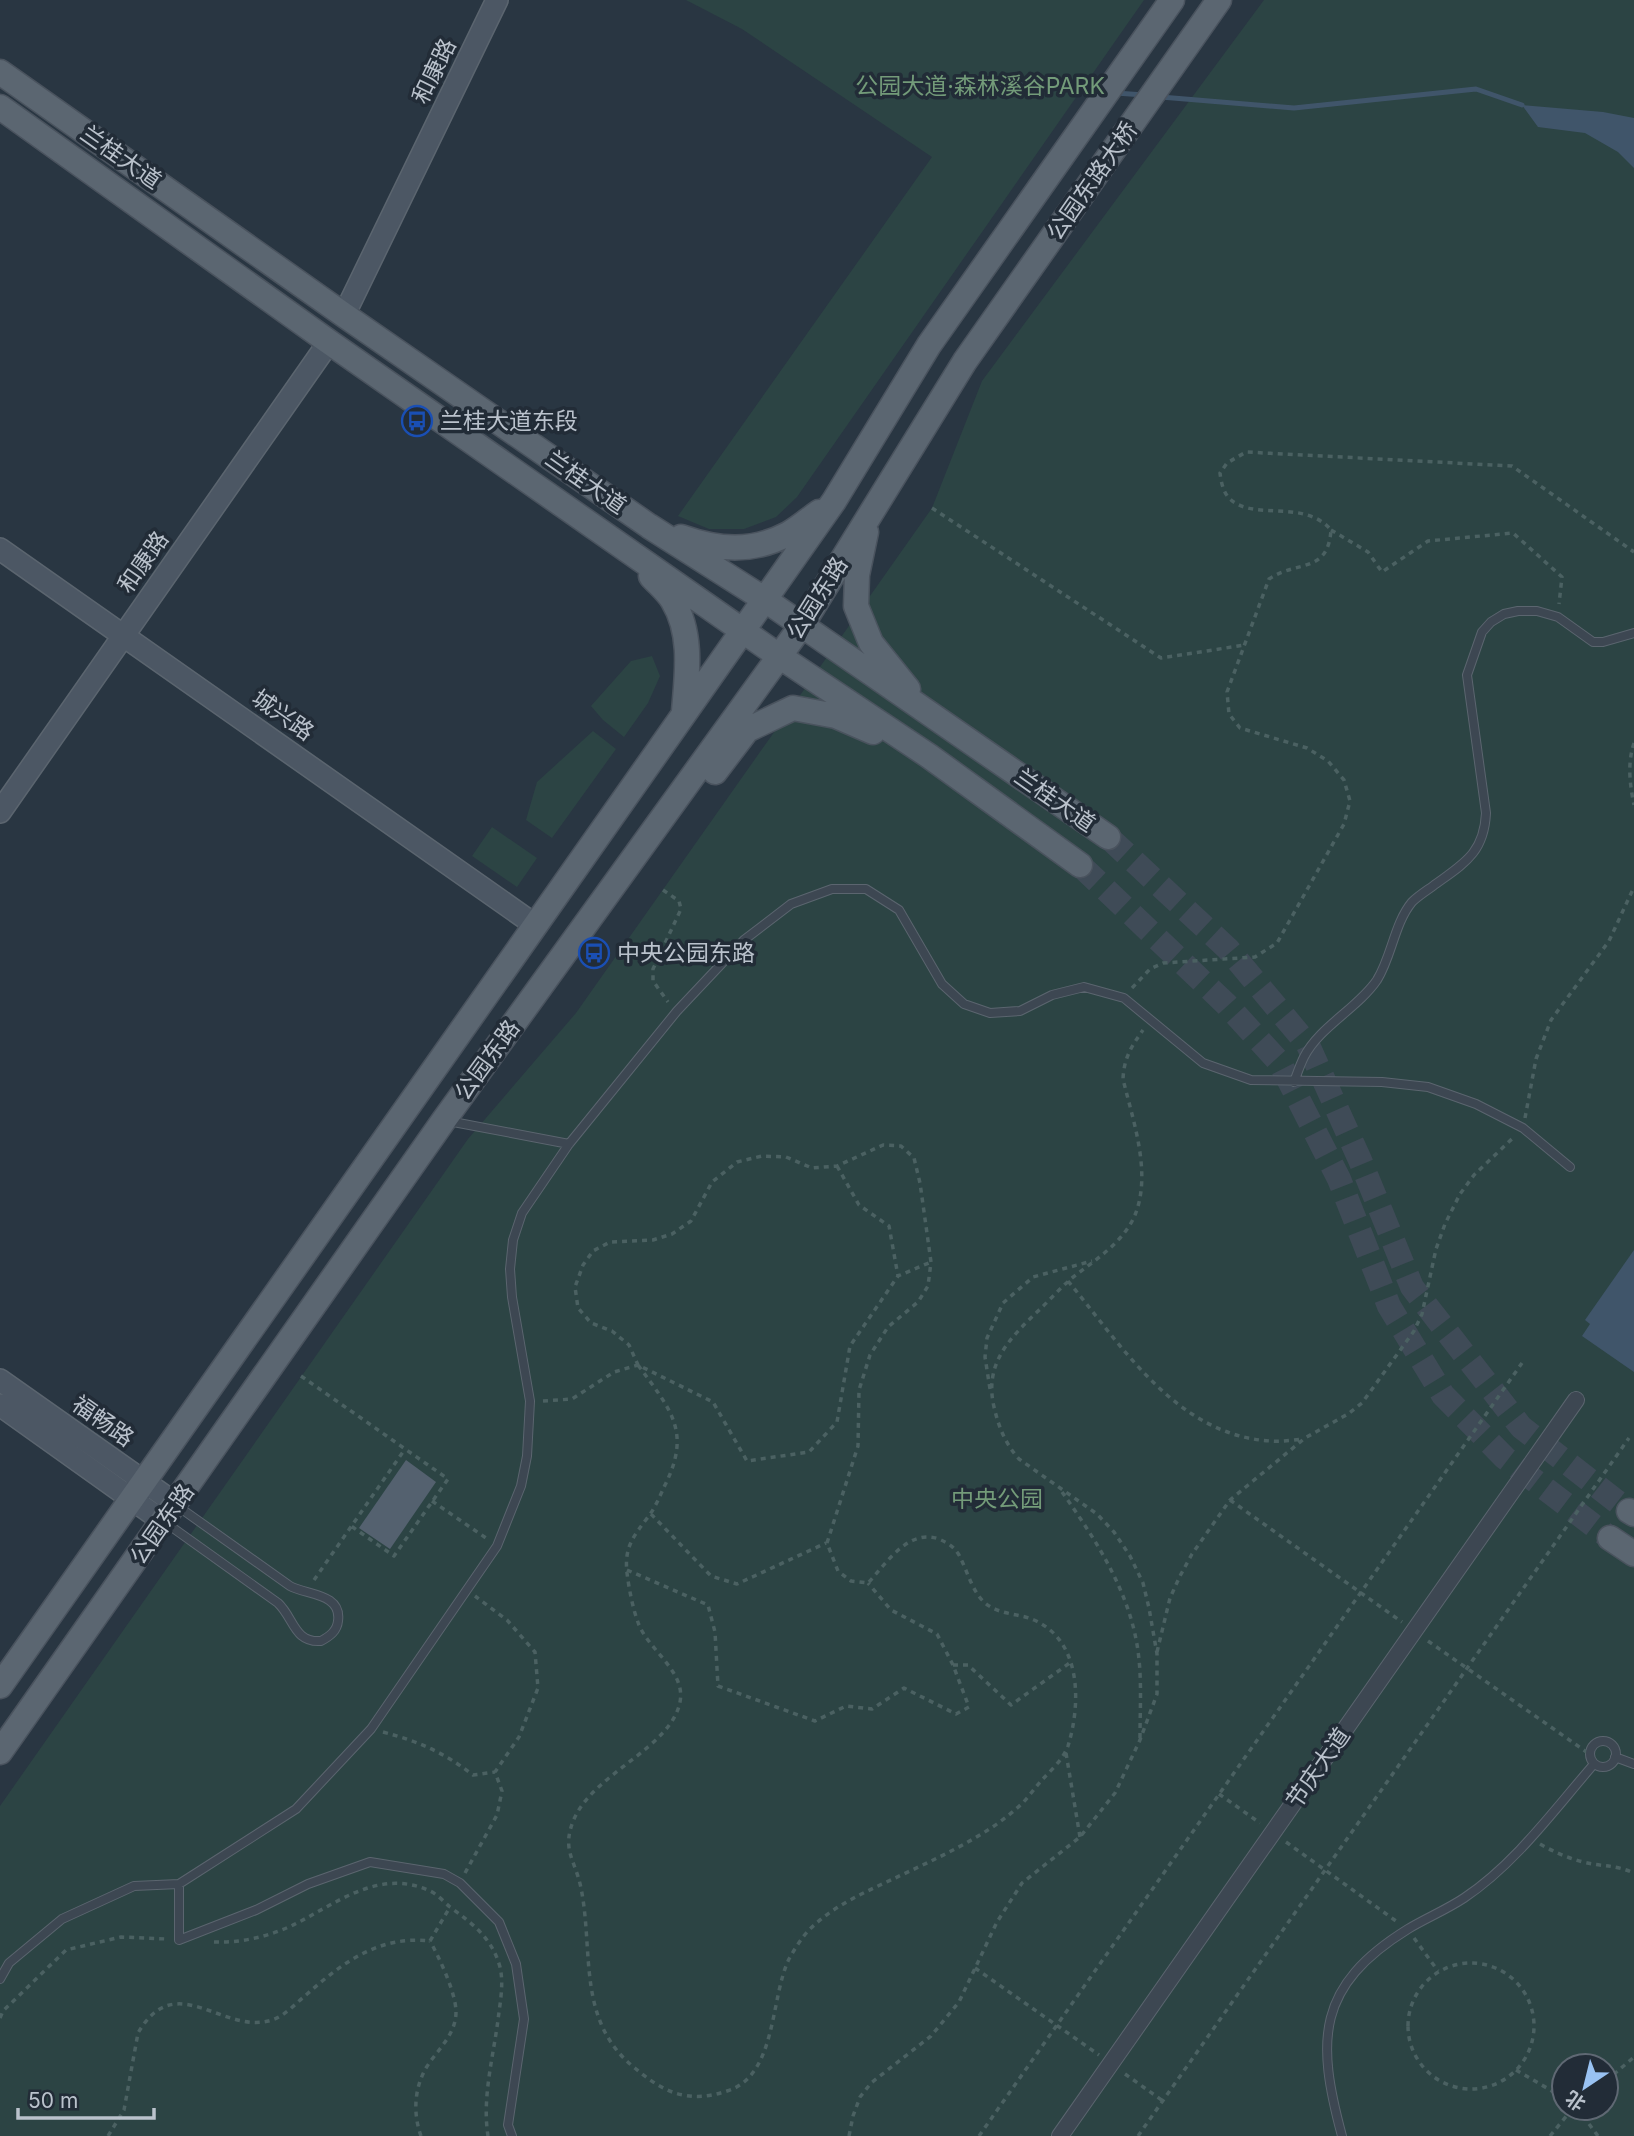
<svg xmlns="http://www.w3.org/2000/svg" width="1634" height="2136" font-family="Inter,'Noto Sans SC',sans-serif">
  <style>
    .green { fill: #2c4444; fill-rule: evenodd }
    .water { fill: #40556a }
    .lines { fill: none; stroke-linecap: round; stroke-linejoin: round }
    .stream { stroke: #40556a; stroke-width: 5 }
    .building { fill: #54616f }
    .primary-tunnel { stroke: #3f4b57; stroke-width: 24; stroke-dasharray: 24 12; stroke-linecap: butt }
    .lane-casing { stroke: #5b656f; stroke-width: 10 }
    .street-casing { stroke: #5b656f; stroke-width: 18 }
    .secondary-casing { stroke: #5b656f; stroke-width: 24 }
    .primary-casing { stroke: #4a535e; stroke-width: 27 }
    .path { stroke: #4b6162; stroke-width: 3.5; stroke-dasharray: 5 5; stroke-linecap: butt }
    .lane { stroke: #3d4752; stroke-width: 8 }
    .street { stroke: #3d4752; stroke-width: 16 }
    .secondary { stroke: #4c5764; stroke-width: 21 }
    .primary { stroke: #5b6671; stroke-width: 24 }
    .labels { text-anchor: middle; stroke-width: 7; stroke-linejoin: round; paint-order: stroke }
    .street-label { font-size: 23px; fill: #bac2cc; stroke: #222c37 }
    .park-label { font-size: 23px; fill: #739b79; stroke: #222c37 }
    .poi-label { font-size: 23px; fill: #bac2cc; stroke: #222c37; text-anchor: start }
  </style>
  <rect width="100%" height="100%" fill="#293642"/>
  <path class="green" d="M686 0H1144L797 497 776 517 744 529H709L678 516 932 157 742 29Z
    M1264 0H1634V2136H0V1806L468 1139 576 1013 932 508 982 381ZM1564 2066H1606V2108H1564Z
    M652 656 660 676 648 703 624 737 603 720 591 706 631 661Z
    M593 731 616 749 552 838 526 820 537 782Z
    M492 827 537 858 517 887 472 856Z"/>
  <path class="water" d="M1522 105 1603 112 1634 118V168L1618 152 1585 133 1538 127Z
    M1634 1250V1372L1582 1336 1590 1324 1585 1320Z"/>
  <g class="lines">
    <path class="stream" d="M990 82 1099 91
      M1116 93 1144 95
      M1161 97 1294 108 1476 89 1522 105"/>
  </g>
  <path class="building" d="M406 1460 436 1482 390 1549 359 1528Z"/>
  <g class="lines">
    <path class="primary-tunnel" d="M1108 837 1228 949 1308 1045 1360 1160 1412 1287 1521 1427 1629 1511
      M1080 865 1227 1005 1280 1063 1339 1179 1389 1306 1443 1395 1505 1458 1610 1538"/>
    <g class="lane-casing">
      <path id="lane" d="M1294 1082C1297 1074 1300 1065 1304 1057 1319 1027 1358 1008 1377 980 1392 956 1394 924 1412 902 1418 896 1426 891 1433 886 1463 864 1484 854 1486 813L1467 675 1482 632 1491 622 1504 614 1518 611H1537L1558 617 1593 642H1603L1634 633
        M448 1121 569 1144
        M166 1523 278 1603C294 1618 294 1643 321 1641 330 1636 337 1631 338 1621 342 1593 306 1595 290 1586L176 1505
        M1590 1754a13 13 0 1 1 26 0a13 13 0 1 1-26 0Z
        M1615 1757 1634 1764
        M179 1884V1940L256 1910 308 1884 370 1862 444 1874 460 1883 499 1922 516 1964 524 2019 508 2125 512 2136
        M0 1979 9 1963 62 1919 134 1886 179 1884 296 1809 371 1729 497 1546 521 1486 527 1456 530 1401 512 1297 510 1269 513 1240 522 1213 569 1144 677 1011 744 940 791 904 832 889H866L899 910 942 984 964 1004 990 1013 1020 1011 1052 995 1084 987 1124 998 1203 1063 1251 1080 1382 1082 1428 1087 1476 1104 1523 1128 1570 1167
        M1342 2136C1316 2040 1316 1986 1408 1929 1426 1918 1446 1910 1464 1898 1515 1864 1554 1810 1594 1764"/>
    </g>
    <g class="street-casing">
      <path id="street" d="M1060 2136 1576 1400"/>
    </g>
    <g class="secondary-casing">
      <path id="secondary" d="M344 315 497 0
        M0 549 535 925
        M0 812 329 342
        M0 1380 176 1504
        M0 1405 164 1522"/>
    </g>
    <g class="primary-casing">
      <path id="primary" d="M0 72 344 315 649 526 764 599 1108 837
        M0 107 329 342 779 656 929 756 1080 865
        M866 532 857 575 856 606 871 643 908 689
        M681 537C718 550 752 553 788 534 799 528 809 519 819 512
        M651 576C658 584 668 592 673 601 693 634 687 675 684 711
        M715 772 747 730 793 708 836 716 873 732
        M1629 1511 1634 1514
        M1610 1538 1634 1554
        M0 1686 834 501 929 345 1172 0
        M0 1752 444 1120 802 625 965 361 1219 0"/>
    </g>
    <path class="path" d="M932 508 1161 658 1245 645
      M1331 530 1368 552 1382 572 1428 541 1513 533 1562 577 1559 604
      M1634 743C1627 764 1630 785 1634 805
      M663 890 679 901 681 909 653 969V981L668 1002
      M1132 988 1150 969 1163 963 1255 957 1277 943 1344 824 1350 801 1344 780 1328 761 1307 748 1240 728 1229 714 1227 692 1269 579C1297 560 1328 574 1331 530 1304 498 1252 522 1229 498 1223 492 1221 481 1220 473L1227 463 1246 452 1512 466 1634 552
      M1525 1118 1536 1059 1551 1020 1609 941 1634 887
      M837 1166 859 1205 889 1226 898 1276
      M1068 1281C1122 1346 1177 1436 1271 1441 1281 1442 1293 1440 1303 1439
      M638 1365C670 1409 692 1431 665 1485 660 1496 655 1508 648 1517 634 1536 624 1546 627 1573 629 1589 633 1610 639 1625 650 1651 686 1672 680 1702 671 1748 594 1773 574 1819 561 1850 575 1859 581 1888 594 1953 576 2022 636 2069 649 2080 666 2092 683 2095 699 2098 712 2096 727 2091 777 2076 770 1998 789 1959 794 1950 802 1937 809 1930 833 1906 863 1893 893 1879 933 1860 984 1838 1017 1808 1026 1801 1033 1790 1041 1781 1050 1771 1063 1760 1068 1746 1081 1704 1082 1641 1034 1620 1018 1613 998 1615 984 1602 972 1591 967 1570 959 1555 954 1547 948 1543 939 1539 908 1528 886 1564 868 1583L851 1581 838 1571 827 1543 858 1446 859 1390 870 1355 888 1327 918 1302 928 1286 931 1262 920 1183 914 1158 901 1146 883 1145 837 1166 812 1168 786 1157 762 1156 737 1162 712 1182 691 1221 672 1234 653 1240 610 1242 593 1251 583 1265 575 1287 578 1308 591 1323 612 1331 629 1345 638 1365 713 1402 747 1461 809 1452 837 1422 850 1346 898 1276 931 1262
      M301 1376 448 1479 394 1556 351 1526
      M990 1389 985 1357 987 1338 1003 1303 1033 1277 1092 1261
      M543 1401 572 1399 614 1372 638 1365
      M1062 1492C1096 1540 1130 1592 1138 1651 1142 1680 1140 1709 1140 1738
      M1230 1500 1402 1622
      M432 1501 486 1538
      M651 1514 711 1576 737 1584 826 1543
      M627 1570 708 1605 715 1632 718 1686 815 1721 846 1706 872 1709 904 1688 956 1714 969 1707 953 1665 937 1634 891 1610 868 1583
      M314 1580 405 1449
      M1428 1641 1588 1753
      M1157 1652 1170 1598 1180 1576 1192 1554 1230 1500 1305 1438 1348 1414 1362 1403 1414 1331 1422 1314 1436 1249 1445 1224 1460 1194 1474 1175 1515 1136
      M953 1665H968L1011 1705 1071 1662
      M383 1732C420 1742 443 1752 473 1775L495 1772
      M1066 1753 1080 1837
      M1219 1794 1260 1823
      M1286 1842 1396 1921
      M1540 1844C1554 1852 1568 1858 1583 1862 1603 1867 1613 1864 1634 1873
      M465 1873 497 1815 502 1791 495 1772 519 1737 538 1688 535 1652 507 1620 475 1596
      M1414 1938 1438 1971
      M430 1941 450 1907
      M214 1942C240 1943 267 1937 291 1926 335 1905 378 1867 430 1891 437 1894 444 1902 450 1907 473 1924 492 1938 500 1967 504 1984 500 2003 498 2020 493 2058 482 2098 488 2136
      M1408 2026a63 63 0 1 1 126 0a63 63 0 1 1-126 0Z
      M975 1968 1099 2055
      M0 2018 3 2011 66 1950 121 1937 167 1939
      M1516 2070 1564 2098
      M1125 2074 1163 2101
      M1606 2081 1634 2057
      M1577 2108 1598 2136
      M108 2136 124 2110 138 2033C176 1967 223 2036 272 2020 285 2016 296 2003 306 1995 342 1963 379 1935 430 1941
      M421 2136C413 2114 414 2089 426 2068 437 2050 456 2035 456 2012 456 1993 439 1957 430 1941
      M849 2136 853 2116 860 2097 871 2083 931 2036 959 2002 997 1922 1022 1883 1080 1837 1115 1793 1140 1740 1157 1694V1654L1149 1608 1143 1583 1130 1556 1114 1532 1097 1514 1019 1459C1005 1443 999 1428 994 1407 984 1364 1009 1339 1037 1312 1049 1301 1060 1288 1072 1278 1095 1260 1123 1243 1135 1215 1152 1173 1133 1121 1123 1079 1124 1058 1131 1047 1143 1030
      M979 2136 1522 1363
      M1138 2136 1629 1438
      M1550 2136 1573 2108"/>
    <use href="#lane" class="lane"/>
    <use href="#street" class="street"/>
    <use href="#secondary" class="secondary"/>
    <use href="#primary" class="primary"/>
  </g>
  <defs>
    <g id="bus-ring" transform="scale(1.575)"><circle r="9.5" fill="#222c37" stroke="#1a4fb4" stroke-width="1.5"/><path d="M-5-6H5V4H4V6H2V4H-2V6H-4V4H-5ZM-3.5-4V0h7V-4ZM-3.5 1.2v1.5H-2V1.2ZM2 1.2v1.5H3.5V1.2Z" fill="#1a4fb4"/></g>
  </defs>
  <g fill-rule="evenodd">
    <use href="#bus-ring" x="417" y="421"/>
    <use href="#bus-ring" x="594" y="953"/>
  </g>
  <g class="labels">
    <g class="street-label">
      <text transform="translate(434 71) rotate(-64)" y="8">和康路</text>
      <text transform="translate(121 157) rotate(35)" y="8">兰桂大道</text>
      <text transform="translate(1092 181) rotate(-55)" y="8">公园东路大桥</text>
      <text transform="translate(586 482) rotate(35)" y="8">兰桂大道</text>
      <text transform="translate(143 562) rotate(-55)" y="8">和康路</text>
      <text transform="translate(817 598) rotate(-58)" y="8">公园东路</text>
      <text transform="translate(283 715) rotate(35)" y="8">城兴路</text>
      <text transform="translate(1055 800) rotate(35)" y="8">兰桂大道</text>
      <text transform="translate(487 1060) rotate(-54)" y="8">公园东路</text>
      <text transform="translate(103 1421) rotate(35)" y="8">福畅路</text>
      <text transform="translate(162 1524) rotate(-55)" y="8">公园东路</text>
      <text transform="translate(1318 1768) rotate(-55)" y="8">节庆大道</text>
    </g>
    <g class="park-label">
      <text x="980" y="94">公园大道·森林溪谷PARK</text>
      <text x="997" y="1507">中央公园</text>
    </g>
    <g class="poi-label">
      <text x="440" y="429">兰桂大道东段</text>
      <text x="617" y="961">中央公园东路</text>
    </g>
  </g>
  <g transform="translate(1585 2087) rotate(215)"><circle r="33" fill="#222c37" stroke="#5f6873" stroke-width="2"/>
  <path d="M0-5L12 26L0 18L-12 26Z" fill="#99c2f2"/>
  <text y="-10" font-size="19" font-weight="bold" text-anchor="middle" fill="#bac2cc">北</text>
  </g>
  <path d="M18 2108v10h136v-10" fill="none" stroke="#bac2cc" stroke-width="3.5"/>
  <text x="28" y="2108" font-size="21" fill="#bac2cc" stroke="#222c37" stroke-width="5" paint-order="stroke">50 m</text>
</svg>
